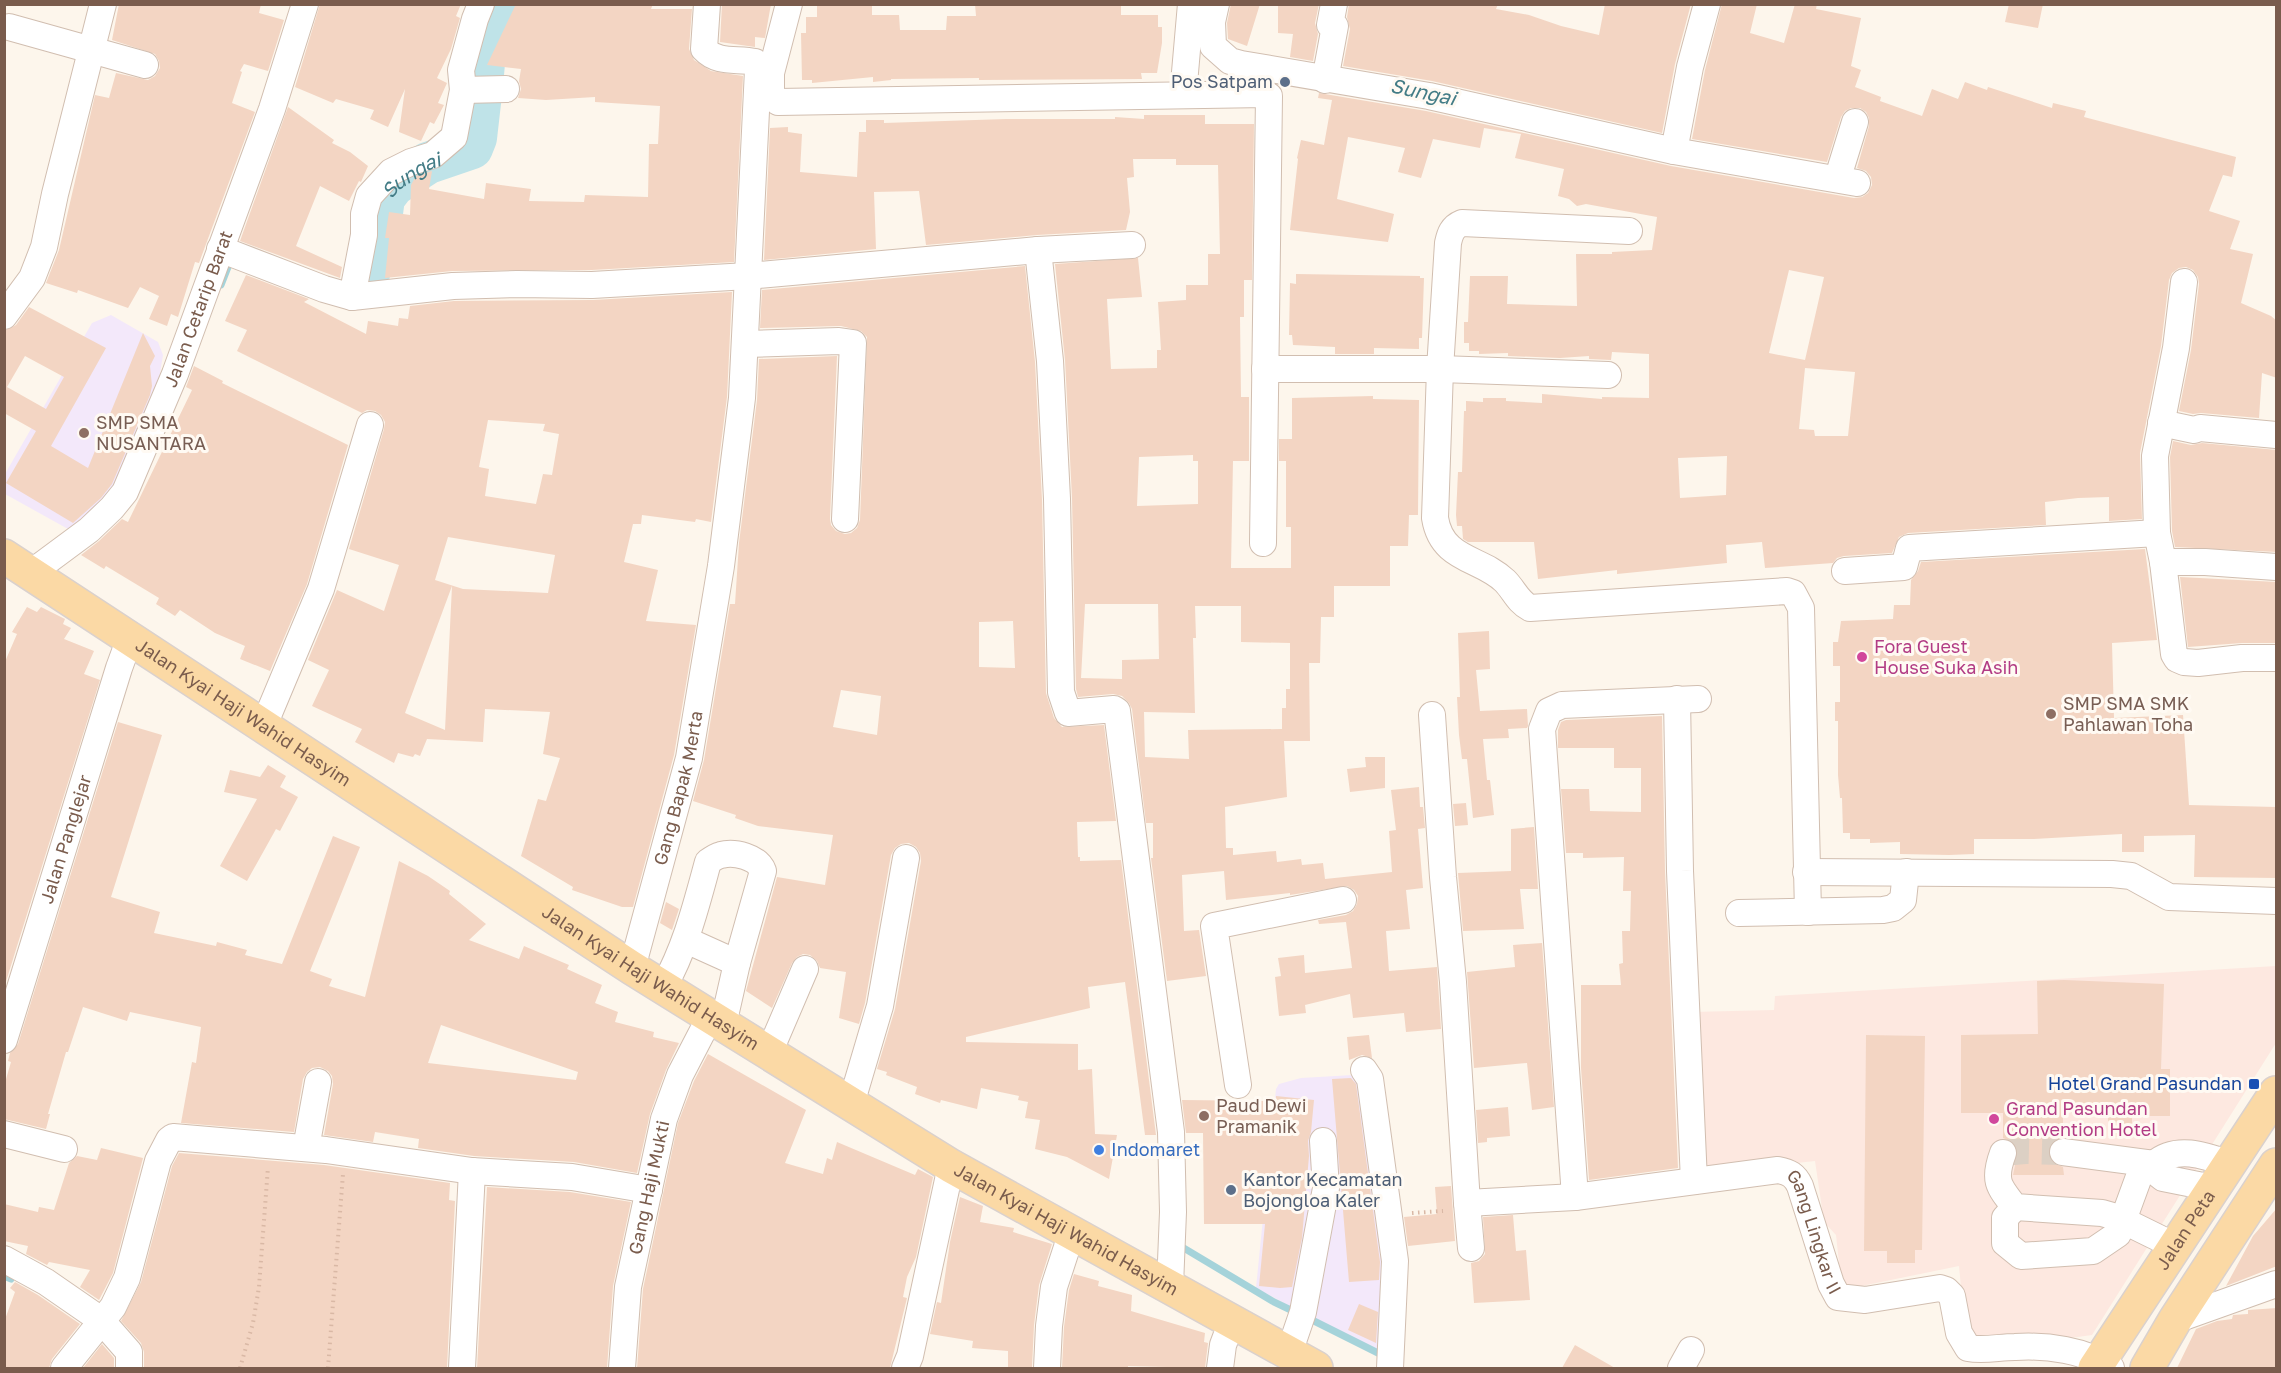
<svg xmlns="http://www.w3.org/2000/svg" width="2281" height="1373" font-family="'Golos Text',sans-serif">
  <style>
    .commercial { fill: #fde8e0 }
    .education { fill: #f3e8fa }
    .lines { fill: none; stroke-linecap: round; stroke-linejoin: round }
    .stream { stroke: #a5d3da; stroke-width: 7 }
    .river { stroke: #bfe3e8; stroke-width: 42 }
    .building { fill: #f3d5c3; fill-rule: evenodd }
    .minor-tunnel { stroke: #dcd0c4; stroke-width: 26; stroke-dasharray: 26 13; stroke-linecap: butt }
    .minor-casing { stroke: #d1beb0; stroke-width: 28 }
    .major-casing { stroke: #dad1cd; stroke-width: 36 }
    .path { stroke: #d9b8a5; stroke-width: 4; stroke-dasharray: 1.5 4.5; stroke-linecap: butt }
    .minor { stroke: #fff; stroke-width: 26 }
    .major { stroke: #fbd9a5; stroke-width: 33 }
    .service-dot { fill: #5c6f8a; stroke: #fffaf3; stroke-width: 2 }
    .education-dot { fill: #8d6e63; stroke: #fffaf3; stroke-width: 2 }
    .hotel-dot { fill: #d1479c; stroke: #fffaf3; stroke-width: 2 }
    .transit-dot { fill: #1a4fb4; stroke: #fffaf3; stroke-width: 2 }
    .shop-dot { fill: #3f7fe0; stroke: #fffaf3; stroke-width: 2 }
    .labels { text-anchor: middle; stroke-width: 6; stroke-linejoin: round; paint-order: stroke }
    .service-label { font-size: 18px; fill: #4e5e75; stroke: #fffaf3; text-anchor: end }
    .street-label { font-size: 18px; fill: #7a5c4d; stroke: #fffaf3 }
    .education-label { font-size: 18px; fill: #785e54; stroke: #fffaf3; text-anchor: start }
    .hotel-label { font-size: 18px; fill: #b23c85; stroke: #fffaf3; text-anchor: start }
    .transit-label { font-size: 18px; fill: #164399; stroke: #fffaf3; text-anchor: end }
    .shop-label { font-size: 18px; fill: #366cbe; stroke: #fffaf3; text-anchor: start }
    .water-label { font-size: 20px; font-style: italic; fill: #437c86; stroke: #fffaf3 }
  </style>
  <rect width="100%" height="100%" fill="#fdf6ec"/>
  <path class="commercial" d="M2276 966V1043L2092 1335 1967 1352 1959 1266 1842 1290 1836 1235 1824 1222 1815 1161 1706 1173 1691 1012 1774 1010 1775 996Z"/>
  <path class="education" d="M111 315 158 342 163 355 157 391 114 496 82 528 68 529 5 494V474L92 323Z
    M1353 1075 1362 1076 1392 1278 1380 1355 1256 1288 1276 1089 1279 1084 1301 1078Z"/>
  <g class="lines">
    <path class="stream" d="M221 285 230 262
      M1177 1244 1274 1302 1297 1313
      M4 1276 11 1279
      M1306 1317 1384 1356"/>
    <g class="river">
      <path d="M482 85 485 52 505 4"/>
      <path id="s1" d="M367 282 380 228 384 198 394 185 428 163 472 148 476 138 481 94"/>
    </g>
  </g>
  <path class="building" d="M119 4H261L259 13 284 20 268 71 244 64 240 71 242 72 232 103 255 112 199 263 195 262 178 317 171 314 167 326 149 319 159 296 140 287 128 308 78 290 77 293 46 283 59 250 95 95 109 98 116 73 148 80 155 76 160 68 159 61 155 54 112 40Z
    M320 4H461L456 16 460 18 451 49 437 78 447 83 438 103 444 105 434 124 430 122 421 141 399 132 405 89 388 127 370 119 374 110 336 99 333 103 295 87Z
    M516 4H653L651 9H692L689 49 694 60 711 71 743 76 734 262 592 270 452 271 385 278 389 238H385L389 212 410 215 411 185 416 176 432 171 429 189 484 199 486 183 531 189 529 201 584 202 585 195 648 197 649 144H658L660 106 595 102V97L546 100 518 98 521 89 519 81 521 69 487 65Z
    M722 4H771L765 38 755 37V47L720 42Z
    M817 4H872V15H899L900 30H946L947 16H976L975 4H1121V15H1158V27H1162V43L1157 73H1141L1142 79 979 80V78L891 79V80L873 82V77L812 83V80H802L801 33H806V17H817Z
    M1231 4H1260L1247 46 1228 39 1227 23Z
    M1278 4H1319L1315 23 1318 34 1313 61 1290 57 1293 34 1278 33Z
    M1349 4H1498L1496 9 1529 15 1561 26 1599 35 1605 4H1691L1675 64 1662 133 1432 81 1343 66 1350 29 1347 17Z
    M1722 4H1757L1750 33 1784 43 1795 4H1817L1816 9 1861 18 1851 66 1861 70 1855 87 1881 97 1880 101 1922 116 1932 89 1958 99 1965 82 1987 90 1988 87 2052 108 2053 103 2086 111 2084 117 2236 157 2232 177 2223 175 2209 211 2240 221 2230 249 2253 254 2241 303 2271 316 2277 321V378L2262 373 2259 418 2201 413 2193 414 2179 411 2191 350 2199 284 2198 277 2193 270 2186 267 2179 268 2172 273 2169 280 2161 346 2140 453 2142 519 2109 521V497L2078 498 2045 502 2046 525 1908 533 1899 537 1892 553 1844 556 1837 558 1833 563 1765 568 1762 542 1726 545 1727 563 1617 574V570L1538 579 1534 542H1468L1463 539 1462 526H1457L1456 515 1458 472H1462L1464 411H1466V401L1483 402V398H1506V401L1542 403V394L1602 399V397L1649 398V354L1612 352 1611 360 1589 359V356L1560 358 1508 356V353L1479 354V351H1469V343H1464V322H1468L1470 276H1508L1507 304 1577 306 1576 254H1612V252L1652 250 1657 217 1586 204 1577 206 1569 199 1558 196 1564 169 1515 158 1521 134 1484 128 1480 148 1433 139 1421 178 1398 172 1405 148 1348 137 1337 199 1394 214 1388 242 1290 230 1298 159 1297 158 1301 140 1324 145 1332 100 1318 98 1319 93 1426 111 1671 166 1854 198 1862 197 1868 193 1872 185 1871 177 1866 171 1857 168 1869 126V118L1866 112 1860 108H1851L1845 111 1841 117 1827 162 1692 139 1705 70ZM1789 270 1824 277 1805 360 1769 353ZM1805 368 1855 372 1848 436H1815L1814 430 1799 429ZM1727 456 1726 495 1680 498 1678 458Z
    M2009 4H2043L2038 28 2005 22Z
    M288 107 334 140 332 143 350 152 368 166 361 182 359 181 349 201 320 186 296 246 342 267 340 278 240 241Z
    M1144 115H1205V124H1254L1252 280H1244V317H1240L1241 397H1249V461H1233L1231 568H1291V527H1286V461H1279V439H1292V398L1373 396V399L1419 400 1418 515H1409L1408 546H1390V586H1334V617H1321L1320 663H1309L1310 741H1284L1287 797 1225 807 1226 848H1233V855L1276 851 1277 862 1301 859 1302 865 1323 863 1325 879 1392 872 1389 831 1396 830 1391 790 1419 787 1420 807H1423L1425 828 1418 829 1423 888 1406 890 1410 929 1386 931 1389 971 1437 967 1441 1029 1406 1032 1404 1013 1353 1018 1350 994 1305 1005 1306 1013 1279 1016 1275 977 1281 976 1278 958 1304 955 1305 973 1352 968 1346 922 1319 924 1318 920 1346 915 1353 911 1357 904 1358 896 1354 890 1347 886 1290 895V893L1226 900 1224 871 1182 875 1184 931 1199 930 1206 976 1167 981 1151 858H1153V823H1146L1132 709 1129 703 1122 696 1113 694 1078 697 1076 689 1072 498 1065 360 1055 264 1138 258 1142 297 1107 299 1111 369 1157 368V350H1161L1158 302 1186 300V285H1208V254H1220L1218 165H1176V159H1133L1134 177 1127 178 1130 212 1126 230 1037 235 926 245 919 191 874 192 876 249 764 260 770 128 788 127V132L802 134 800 172 857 177 859 132H866V120H884V123L1006 119H1115V117L1144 119ZM1193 455V461H1198V504L1137 506 1139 457ZM1085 604H1158L1159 659 1122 660V679L1081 678ZM1195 606H1241V642L1290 643V689H1286V708H1282V729L1188 730 1189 759 1145 757 1144 712 1195 713 1193 638H1196Z
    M1025 266 1035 362 1042 500 1046 693 1054 718 1062 727 1104 725 1116 821 1077 822 1078 857H1080V861L1121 860 1156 1135H1145L1125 982 1088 987 1090 1008 966 1037V1042L1078 1044V1070L1092 1069 1095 1134 1117 1135 1109 1179 1067 1157 1035 1149 1040 1120 1025 1118 1028 1102 1018 1100 1019 1096 981 1088 977 1109 941 1100 940 1103 915 1094 917 1087 886 1075 887 1072 877 1069 895 1009 921 861 920 853 916 847 909 843 901 844 895 848 891 855 865 1003 859 1024 839 1018 846 972 820 968 817 961 810 955 803 954 797 957 792 963 772 1008 746 991 777 877 825 885 833 835 758 826 735 818 736 815 693 801 704 760 730 604H735L739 543 757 400 759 359 837 356 830 519 831 525 836 531 845 534 851 533 857 528 860 520 867 337 861 331 841 326 760 328 762 290ZM1013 621 1015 668 979 667V622ZM841 690 881 696 877 735 833 727Z
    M1296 274 1420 276V278H1424L1422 338H1419V349L1374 348V354H1335V347L1293 345 1292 335H1289L1290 283 1296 284Z
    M246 275 309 299 304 302 366 334 368 321 398 326 399 318 408 319 410 306 454 301 593 300 732 292 727 397 711 522 696 519 695 522 642 515 641 524H633L624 562 658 570 646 621 696 625 674 755 633 907H622L572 890 573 887 521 856 538 799 546 801 560 758 543 754 550 712 485 709 483 742 427 739 420 756 415 754 413 757 398 753 394 763 355 742 362 729 312 706 329 670 308 660 337 590 384 611 399 565 349 549 384 429 385 422 381 415 375 411 367 410 362 413 237 351 247 330 225 321ZM488 420 545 424 543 431 559 434 552 475 543 474 536 504 485 496 489 469 479 467ZM448 537 555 555 548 593 463 589 435 580ZM452 586 445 730 405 713Z
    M29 307 106 348 51 446 88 468 143 333 155 356 150 366 152 386 150 395 112 484 101 498 73 523 6 483 36 431 4 413V331L16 325ZM25 356 64 377 46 409 7 387Z
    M194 366 223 381 222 383 348 445 307 584 270 671 240 659 245 646 215 633 180 610 175 616 156 604 159 598 106 566 104 569 81 555 99 541 122 519 128 522 192 390 186 387Z
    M2173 441 2191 445 2202 443 2277 450V552L2175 547 2172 531 2170 457Z
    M2145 549 2157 640 2112 643 2114 718 2183 715 2189 805 2277 807V878L2194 877 2195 835 2144 836V852H2122V834L2034 839H1974V854L1949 855 1900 854V842L1870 843V839H1850V833H1843L1842 798H1840L1838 775V721H1835V702H1840V666H1833V642H1838L1841 621 1893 619 1894 605H1910L1911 580 1918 571 1921 562Z
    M2180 577 2277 582V643H2242L2188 647Z
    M27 607 37 612 41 607 65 619 63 624 71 628 64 639 94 651 84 674 100 680 4 988V664L17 634 12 632Z
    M1489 631 1490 669 1476 670 1480 711 1527 709 1528 726 1527 728 1508 729 1509 738 1483 739 1487 780H1490L1494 815 1473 818 1467 759H1462L1459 735 1457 697H1460L1458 633Z
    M1662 716 1665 871 1678 1168 1589 1180 1581 1068V985H1621L1619 964 1623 963 1622 931H1630L1631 891H1623L1624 857 1583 858V853H1566L1561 789H1589L1590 811 1641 812V768H1614V748H1558V730L1561 722 1566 720Z
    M118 722 162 735 111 897 160 912 154 933 216 946 217 942 247 950 245 955 282 964 333 836 360 847 310 971 332 979 329 986 365 997 399 861 428 876 450 891 449 894 486 924 469 940 519 959 524 946 569 965 567 969 602 985 595 1003 618 1012 615 1022 654 1032 653 1037 679 1043 666 1070 650 1114 637 1173 574 1162 474 1156 418 1148 419 1139 375 1132 373 1142 324 1135 333 1084 332 1076 328 1071 320 1067 312 1068 307 1072 303 1079 294 1132 181 1123 192 1062 196 1063 201 1027 130 1012 127 1021 83 1007 68 1052H66L48 1114H50L46 1129 4 1119V1086L11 1062 8 1061 10 1053 18 1044ZM441 1025 578 1072 576 1080 428 1063Z
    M1365 757H1385V788L1350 792 1347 769 1366 767Z
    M268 765 286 776 280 787 298 797 280 831 276 829 247 881 220 866 257 799 224 792 230 770 260 777Z
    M1466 803 1468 825 1455 826 1453 804Z
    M1534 827 1538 889H1520L1524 929 1463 931 1458 873 1511 871V829Z
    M666 902 679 909 672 930 660 923Z
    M1542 943 1554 1107 1532 1110 1527 1063 1474 1068 1467 972 1515 967 1513 945Z
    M2064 980 2164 984 2161 1069H2170V1116H2132V1137H2108V1113H2063V1137L2052 1142 2048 1151 2049 1157 2053 1163 2063 1167 2064 1175H2013L2018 1151 2014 1143 2003 1138V1113H1961V1035L2038 1034 2037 981Z
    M1369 1035 1372 1058 1362 1055 1349 1060 1347 1037Z
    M1866 1035 1925 1036 1922 1250H1915V1263H1887V1251H1864Z
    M708 1054 806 1110 785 1163 823 1174 827 1158 832 1160 837 1142 915 1175 918 1169 933 1177 916 1257 907 1277 903 1297 907 1298 890 1368H637L643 1289 678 1123 694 1081Z
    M1351 1078 1356 1084 1380 1262 1379 1280 1349 1282 1332 1079Z
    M1276 1096 1314 1100 1311 1132 1308 1141 1309 1156 1302 1238 1292 1287 1280 1288 1259 1286 1265 1224H1204L1203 1133H1186L1182 1100 1276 1101Z
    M1508 1107 1510 1136 1487 1138V1142L1478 1143 1476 1110Z
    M101 1148 143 1158 113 1273 99 1300 80 1287 90 1270 49 1262 47 1265 26 1254 28 1246 4 1241V1204L38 1212 39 1207 54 1210 69 1163 77 1156 97 1160Z
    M179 1153 324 1165 450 1183 449 1200 455 1201 447 1368H144V1352L141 1343 121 1321 141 1282 172 1166Z
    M1451 1186 1455 1241 1408 1246 1404 1217 1437 1214 1435 1187Z
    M487 1187 570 1192 631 1202 613 1286 607 1368H477Z
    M960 1197 983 1206 980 1222 1014 1228 1013 1232 1052 1244 1039 1285 1034 1325 1032 1367 1008 1368V1351L972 1348 973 1341 930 1334 937 1302 941 1303 950 1242Z
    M2277 1208V1266L2226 1286 2253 1236Z
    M1513 1215 1516 1251 1526 1250 1530 1300 1474 1303 1471 1263 1479 1261 1485 1254 1483 1217Z
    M1074 1274 1099 1281 1098 1286 1132 1295 1131 1311 1205 1333 1204 1342 1208 1343 1205 1368 1128 1366V1368H1062L1064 1327 1069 1290Z
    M15 1282 38 1295 80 1324 52 1359 49 1368H4V1322L15 1292 10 1288Z
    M1359 1304 1378 1312 1376 1343 1348 1330Z
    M2277 1308V1368H2177L2196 1329 2217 1321 2232 1319 2233 1315 2248 1314V1310Z
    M102 1344 114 1358V1368H83Z
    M1575 1345 1615 1368H1562Z"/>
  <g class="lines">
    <path class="minor-tunnel" d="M2003 1153 2025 1151 2063 1152"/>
    <g class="minor-casing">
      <g id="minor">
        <path d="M789 4 771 73V94L778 102 1266 94 1269 96 1263 543"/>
        <path d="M1216 4 1212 22 1213 46 1230 61 1241 64 1429 96 1674 151 1857 183"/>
        <path d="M9 27 145 65"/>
        <path d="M1325 80 1335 26 1330 25 1334 4"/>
        <path d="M463 90 506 89"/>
        <path d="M1183 95 1191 4"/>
        <path d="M1674 151 1690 67 1707 4"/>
        <path d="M1838 177 1855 122"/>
        <path d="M1629 231 1462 223C1452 227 1450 234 1448 243L1440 369 1435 518C1442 561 1480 557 1505 581 1514 590 1518 602 1530 608L1787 591 1793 593 1801 608 1808 912"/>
        <path d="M220 249 324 289 352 297 453 286 517 284 592 285 748 276 1038 250 1132 245"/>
        <path d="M1038 250 1050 361 1057 499 1061 692 1068 713 1114 709 1117 711 1171 1132 1173 1212 1170 1286"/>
        <path d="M2184 282 2176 348 2155 456 2157 533 2163 562 2174 654 2177 659 2184 662 2198 663 2242 658H2276"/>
        <path d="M352 297 364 235V214L369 196 391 172 411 162 433 155 454 137 463 90 461 70 475 19 481 4"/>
        <path d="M4 316 32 278 44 247 55 194 103 4"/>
        <path d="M745 344 839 341 853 343 845 519"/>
        <path d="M1265 369H1440L1608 375"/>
        <path d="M2161 423 2194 430 2200 428 2276 435"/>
        <path d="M2163 562H2205L2276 567"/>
        <path d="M1845 571 1904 567 1909 548 2157 533"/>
        <path id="s2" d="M31 573 89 530 112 508 125 492 175 374 272 109 305 4"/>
        <path d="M1677 699 1680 871 1694 1181"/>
        <path id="s3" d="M1432 715 1443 877 1453 982 1467 1203 1575 1197 1778 1170C1789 1172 1795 1175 1800 1186L1831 1284 1838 1297 1865 1300 1940 1288 1946 1290 1952 1296 1959 1333 1968 1348C1984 1351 1999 1347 2015 1347 2047 1345 2085 1350 2111 1368"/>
        <path d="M264 725 321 589 370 425"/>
        <path d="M1806 872 2112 874 2131 876 2169 897 2276 901"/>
        <path d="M1739 913 1883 910 1893 908 1903 900 1906 872"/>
        <path d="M686 940 737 963"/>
        <path id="s4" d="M632 968 689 758 721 566 742 398 758 70 755 62C737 58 718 64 704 49L707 4"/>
        <path d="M663 988C686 947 696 906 708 862 712 859 717 856 721 855 734 851 758 857 763 871L737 963 723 1025"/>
        <path id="s5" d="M4 1040 119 668 130 638"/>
        <path d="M769 1053 805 969"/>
        <path d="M1364 1070 1370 1079 1395 1261 1390 1368"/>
        <path d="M1238 1085 1214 926 1343 900"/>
        <path d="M851 1104 880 1006 906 858"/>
        <path d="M4 1134 64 1149"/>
        <path d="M306 1148 318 1082"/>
        <path d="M2063 1152 2154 1164"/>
        <path d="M2003 1153C1993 1180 1998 1186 2015 1207L2102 1213 2116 1217 2175 1246"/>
        <path d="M2213 1188 2163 1178 2158 1174 2154 1164C2176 1145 2204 1155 2229 1164"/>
        <path d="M1575 1197 1542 729 1549 711 1562 705 1698 699"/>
        <path d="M1467 1203 1471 1248"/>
        <path d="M2015 1207 2005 1218V1243L2021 1256 2093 1251 2118 1234 2144 1163"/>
        <path d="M4 1259 46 1282 101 1320 129 1352V1368"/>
        <path d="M2175 1320 2276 1284"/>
        <path d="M1289 1353 1303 1312 1326 1188 1323 1141"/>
        <path d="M64 1368 113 1307 127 1278 158 1161 169 1140 173 1137 326 1150 472 1171 572 1177 649 1190"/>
        <path d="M462 1368 472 1171"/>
        <path id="s6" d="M622 1368 628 1287 664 1119 680 1075 710 1017"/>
        <path d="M905 1368 910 1356 951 1166"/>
        <path d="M1047 1368 1049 1326 1054 1287 1072 1232"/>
        <path d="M1220 1368 1223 1345 1232 1321"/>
        <path d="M1681 1368 1691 1350"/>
      </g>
    </g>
    <g class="major-casing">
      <g id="major">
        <path id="s7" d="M4 556 632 968 951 1166 1316 1368"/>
        <path id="s8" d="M2095 1368 2276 1093"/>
        <path d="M2147 1368 2175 1320 2276 1165"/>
      </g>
    </g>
    <path class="path" d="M1412 1213 1443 1211
      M240 1368 253 1323 259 1287 268 1167
      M328 1368 343 1174"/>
    <use href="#minor" class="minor"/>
    <use href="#major" class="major"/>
  </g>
  <g class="service-dot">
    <circle cx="1285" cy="82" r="6"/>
    <circle cx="1231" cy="1190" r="6"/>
  </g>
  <g class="education-dot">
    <circle cx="84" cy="433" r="6"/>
    <circle cx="2051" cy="714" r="6"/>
    <circle cx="1204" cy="1116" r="6"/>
  </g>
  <g class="hotel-dot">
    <circle cx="1862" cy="657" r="6"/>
    <circle cx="1994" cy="1119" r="6"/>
  </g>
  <rect class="transit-dot" x="2248" y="1078" width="12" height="12" rx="3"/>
  <circle class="shop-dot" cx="1099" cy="1150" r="6"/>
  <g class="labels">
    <g class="service-label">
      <text x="1273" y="88">Pos Satpam</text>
      <text x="1243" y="1186" text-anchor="start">Kantor Kecamatan<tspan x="1243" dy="21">Bojongloa Kaler</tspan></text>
    </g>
    <g class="street-label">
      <text dy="6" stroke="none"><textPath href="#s2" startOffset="322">Jalan Cetarip Barat</textPath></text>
      <text dy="6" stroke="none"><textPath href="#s7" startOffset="286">Jalan Kyai Haji Wahid Hasyim</textPath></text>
      <text dy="6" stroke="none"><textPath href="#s4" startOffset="186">Gang Bapak Merta</textPath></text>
      <text dy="6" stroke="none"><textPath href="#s5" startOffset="210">Jalan Panglejar</textPath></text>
      <text dy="6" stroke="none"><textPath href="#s7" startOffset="772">Jalan Kyai Haji Wahid Hasyim</textPath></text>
      <text dy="6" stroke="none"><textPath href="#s6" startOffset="183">Gang Haji Mukti</textPath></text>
      <text dy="6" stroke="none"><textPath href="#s7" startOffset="1258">Jalan Kyai Haji Wahid Hasyim</textPath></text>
      <text dy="6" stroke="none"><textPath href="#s8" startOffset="165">Jalan Peta</textPath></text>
      <text dy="6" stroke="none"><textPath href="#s3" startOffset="879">Gang Lingkar II</textPath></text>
    </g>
    <g class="education-label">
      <text x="96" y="429">SMP SMA<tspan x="96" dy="21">NUSANTARA</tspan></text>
      <text x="2063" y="710">SMP SMA SMK<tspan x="2063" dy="21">Pahlawan Toha</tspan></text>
      <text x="1216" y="1112">Paud Dewi<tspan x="1216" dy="21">Pramanik</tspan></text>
    </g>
    <g class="hotel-label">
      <text x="1874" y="653">Fora Guest<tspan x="1874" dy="21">House Suka Asih</tspan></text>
      <text x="2006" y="1115">Grand Pasundan<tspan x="2006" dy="21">Convention Hotel</tspan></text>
    </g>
    <g class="transit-label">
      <text x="2242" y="1090">Hotel Grand Pasundan</text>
    </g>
    <g class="shop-label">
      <text x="1111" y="1156">Indomaret</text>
    </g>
    <g class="water-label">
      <text transform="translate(1423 92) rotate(12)" y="7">Sungai</text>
      <text dy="7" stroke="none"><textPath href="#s1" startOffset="122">Sungai</textPath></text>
    </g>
  </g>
  <rect width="2281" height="1373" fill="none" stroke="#7a5c4d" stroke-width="12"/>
</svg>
